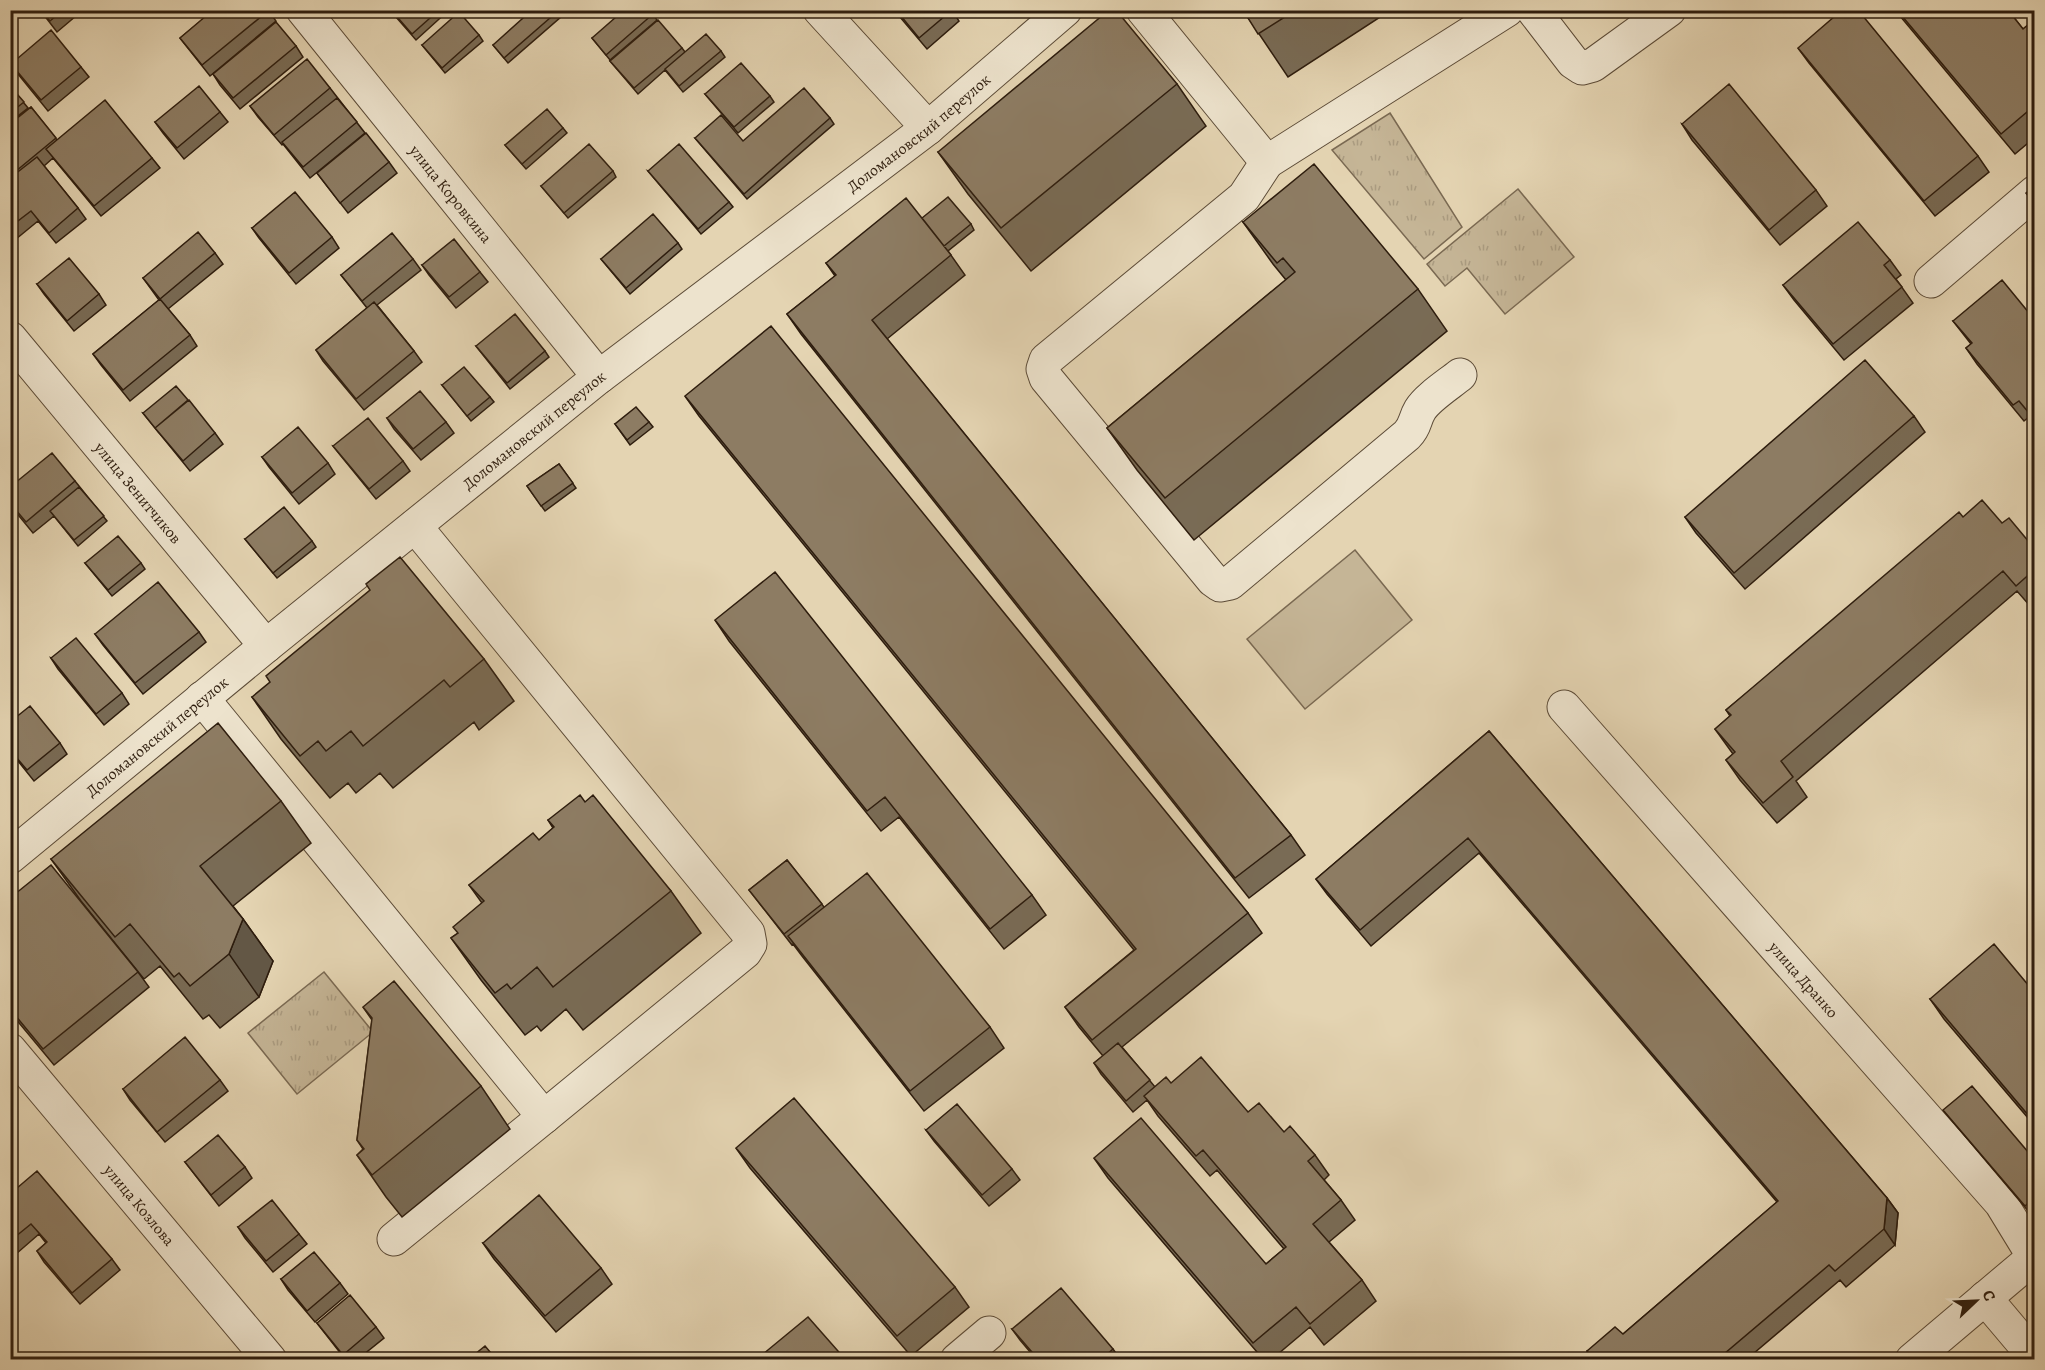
<svg xmlns="http://www.w3.org/2000/svg" width="2045" height="1370" font-family="Alegreya,serif">
  <style>
    .grass { fill: #c5b596; stroke: #7a6952; stroke-width: 1.5 }
    .park { fill: url(#park-tufts); stroke: #7a6952; stroke-width: 1.5 }
    .lines { fill: none; stroke-linecap: round; stroke-linejoin: round }
    .minor-casing { stroke: #5c4b37; stroke-width: 35 }
    .minor { stroke: #ede3cd; stroke-width: 33 }
    .wall { fill: #796b55; stroke: #2e1d0e; stroke-width: 1.5 }
    .shaded-wall { fill: #635745; stroke: #2e1d0e; stroke-width: 1.5 }
    .building { fill: #8d7c63; stroke: #2e1d0e; stroke-width: 1.5 }
    .labels { text-anchor: middle; stroke-width: 5; stroke-linejoin: round; paint-order: stroke }
    .street-label { font-size: 16px; fill: #2e1d0e; stroke: #ede3cd }
  </style>
  <defs>
    <pattern id="park-tufts" width="24" height="20" patternUnits="userSpaceOnUse" patternTransform="scale(1.5)"><rect width="24" height="20" fill="#c5b596"/><path d="M3 7l-1-3M5 7V3M7 7l1-3M15 17l-1-3M17 17v-4M19 17l1-3" fill="none" stroke="#aa9b80"/></pattern>
  </defs>
  <rect width="100%" height="100%" fill="#e4d4b2"/>
  <filter id="stains"><feTurbulence type="fractalNoise" baseFrequency=".00333" numOctaves="4"/><feColorMatrix values="0 0 0 0 .2 0 0 0 0 .09 0 0 0 0 .02 0 0 0 .5 -.17"/></filter>
  <radialGradient id="worn" r=".72"><stop offset=".6" stop-color="#630" stop-opacity="0"/><stop offset="1" stop-color="#630" stop-opacity=".3"/></radialGradient>
  <path class="grass" d="M1355 550 1412 620 1305 709 1247 639Z"/>
  <path class="park" d="M1390 113 1462 227 1424 259 1332 150Z
    M1518 189 1574 257 1505 314 1467 268 1445 286 1427 264Z
    M324 972 373 1032 297 1094 248 1033Z"/>
  <g class="lines">
    <g class="minor-casing">
      <g id="minor">
        <path id="s1" d="M303 10 599 377"/>
        <path d="M820 10 928 128"/>
        <path d="M1143 10 1267 162 1244 197 1046 360 1043 369 1046 378 1213 580 1220 585 1230 583 1407 435C1416 426 1414 420 1420 410 1427 398 1449 384 1460 375"/>
        <path d="M1533 10 1573 62 1582 68 1593 65 1669 10"/>
        <path d="M1267 162 1507 10"/>
        <path d="M1931 281 2034 193"/>
        <path id="s2" d="M10 338 266 646"/>
        <path d="M415 526 748 933 750 944 745 952 544 1117"/>
        <path d="M202 698 544 1117 394 1239"/>
        <path id="s3" d="M1564 707 2001 1203 2034 1257"/>
        <path id="s4" d="M10 857 266 646 599 377 928 128 1065 10"/>
        <path id="s5" d="M10 1050 270 1360"/>
        <path d="M1985 1298 2034 1356"/>
        <path d="M957 1360 989 1333"/>
        <path d="M1912 1360 2034 1257"/>
      </g>
    </g>
    <use href="#minor" class="minor"/>
  </g>
  <path class="wall" d="M40 10H83L57 32Z
    M204 10H268L276 21 210 76 180 38 208 15Z
    M393 10H449L416 40 396 17 392 11Z
    M558 10 562 16 508 63 493 45Z
    M650 10 657 20 610 60 592 38Z
    M894 10H952L959 21 927 49Z
    M1243 10H1391L1288 77Z
    M1895 10H2008L2023 29 2034 20V138L2015 154Z
    M479 35 483 41 445 73 422 45Z
    M296 46 303 57 240 109 220 85 213 74Z
    M682 48 685 52 721 51 725 57 683 92 665 70 638 94 610 61Z
    M1798 48 1978 156 1989 172 1935 216 1809 63Z
    M11 64 81 67 89 77 48 111 18 74Z
    M1177 84 1206 126 1031 271 968 194 938 152Z
    M10 86 28 108 10 122Z
    M330 88 365 133 310 178 283 144 282 145 258 117 250 106Z
    M705 94 770 96 774 102 738 133Z
    M31 107 57 140 152 158 160 168 101 216 53 158 44 166 78 208 86 219 56 243 38 221 10 244V124Z
    M220 112 228 122 184 159 163 133 155 122Z
    M830 118 834 124 747 199 695 138 743 141Z
    M1682 124 1816 190 1827 206 1780 245 1692 140Z
    M563 128 567 133 526 169 505 145Z
    M389 162 397 173 348 213 317 173Z
    M613 171 616 177 568 218 541 186Z
    M648 171 729 202 733 207 701 234Z
    M1243 222 1418 289 1447 331 1194 540 1137 470 1107 428 1286 280 1273 264Z
    M971 224 974 230 948 251 965 275 887 339 1291 835 1305 855 1249 898 801 334 787 314 835 276 826 263Z
    M252 228 332 237 339 248 296 284 259 238Z
    M678 243 682 249 630 294 601 259Z
    M215 253 223 264 168 309 190 335 197 346 130 401 101 365 93 354 159 300 143 278Z
    M413 259 421 270 377 305 414 351 422 362 364 410 323 361 316 350 367 308 341 275Z
    M1890 260 1901 275 1896 279 1913 303 1844 360 1794 300 1783 285Z
    M422 265 480 272 488 282 456 308 429 275Z
    M37 284 99 294 106 305 74 331 44 294Z
    M2034 319V422L2030 416 2024 421 1977 364 1966 348 1971 344 1953 321Z
    M476 346 545 351 549 357 510 389Z
    M442 385 490 397 494 402 471 421Z
    M685 396 1248 913 1262 933 1122 1047 1155 1087 1171 1083 1248 1112 1284 1132 1315 1155 1329 1175 1324 1180 1341 1200 1355 1220 1329 1242 1362 1280 1376 1301 1324 1345 1310 1327 1272 1359H1263L1108 1178 1094 1158 1266 1264 1284 1249 1217 1170 1210 1176 1158 1116 1147 1100 1133 1112 1101 1074 1094 1063 1103 1056 1079 1027 1065 1007 1134 950 699 416Z
    M143 413 215 433 223 444 190 471Z
    M1914 416 1925 432 1745 589 1696 533 1685 517Z
    M387 418 446 422 454 433 421 460 394 429Z
    M649 422 653 427 630 445 615 424Z
    M333 446 403 461 410 471 376 499 341 456Z
    M262 457 328 463 335 474 299 504 269 467Z
    M559 464 576 488 545 511 527 486Z
    M75 481 107 521 78 546 54 516 33 533 10 505V487Z
    M1963 517 2002 523 2034 548V602L2030 606 2017 591 1796 781 1807 797 1777 823 1740 780 1726 760 1733 754 1715 729 1730 716 1726 710Z
    M245 539 312 541 316 547 277 578Z
    M85 563H141L145 569 112 596Z
    M715 620 1032 895 1046 915 1004 949 899 817 881 831 729 641Z
    M199 632 206 642 143 694 103 645 95 634Z
    M51 658 122 693 129 704 104 725 58 669Z
    M484 659 514 701 479 730 474 722 393 788 380 773 356 793 348 783 330 798 281 739 252 697Z
    M10 722 60 743 67 754 34 781 10 751Z
    M1489 731 1887 1198 1898 1213 1895 1245 1846 1287 1840 1280 1747 1359H1593L1587 1351 1623 1334 1777 1202 1479 853 1371 946 1327 894 1316 879Z
    M281 801 311 843 233 906 243 919 273 961 259 997 220 1028 209 1015 203 1019 160 966 144 979 81 901 51 859Z
    M585 802 671 891 701 933 583 1030 566 1009 541 1031 537 1026 525 1035 481 980 451 938 458 933 482 903 469 885 539 840 553 828 548 820Z
    M787 860 824 907 990 1027 1004 1048 924 1111 802 956 793 944 792 945 749 890Z
    M10 898 138 972 149 987 54 1065 10 1012Z
    M2034 992V1125L1944 1019 1930 999Z
    M363 1007 481 1086 510 1129 402 1217 386 1197 357 1155 363 1149 357 1140 372 1020Z
    M220 1080 228 1091 165 1142 130 1100 123 1089Z
    M1943 1110 2034 1159V1207L2029 1212Z
    M926 1130 1012 1169 1020 1180 989 1206 934 1141Z
    M736 1148 955 1287 969 1307 911 1356 750 1168Z
    M185 1162 245 1167 252 1178 219 1206Z
    M10 1194 112 1259 120 1270 80 1304 44 1262 37 1251 46 1243 39 1234 16 1254 10 1247Z
    M238 1227 299 1234 307 1244 273 1272 245 1238Z
    M483 1243 601 1268 612 1284 556 1332 494 1259Z
    M281 1279 340 1283 348 1294 315 1322 288 1290Z
    M317 1323 376 1327 384 1338 358 1359H345Z
    M1012 1329 1113 1349 1120 1359H1036L1020 1340Z"/>
  <path class="shaded-wall" d="M243 919 273 961 259 997 229 954Z
    M1887 1198 1898 1213 1895 1245 1884 1229Z"/>
  <path class="building" d="M41 10H63L50 21Z
    M205 10H213L208 15Z
    M213 10 268 11 202 65 180 38Z
    M393 10H439L412 34 392 11Z
    M532 10 558 11 504 58 493 45Z
    M624 10H650L653 14 606 55 592 38Z
    M896 10H952L919 38Z
    M1109 10H1116L1177 84 1001 228 938 152Z
    M1243 10H1296L1258 34Z
    M1842 10H1858L1978 156 1924 201 1798 48Z
    M1897 10H2008L2023 29 2034 20V106L2001 134Z
    M459 12 479 35 442 68 422 45Z
    M658 20 682 48 634 88 610 61Z
    M276 22 296 46 233 98 213 74Z
    M51 30 81 67 41 100 11 64Z
    M706 34 721 51 679 86 665 69Z
    M307 59 330 88 274 135 250 106Z
    M741 63 770 96 734 127 705 94Z
    M1729 84 1816 190 1769 230 1682 124Z
    M10 86 24 102 10 113Z
    M199 86 220 112 177 148 155 122Z
    M804 88 830 118 744 194 695 138 721 115 743 141Z
    M337 98 357 122 303 167 282 142Z
    M105 100 152 158 94 206 46 149Z
    M31 107 56 138 10 176V124Z
    M547 109 563 128 522 164 505 145Z
    M366 133 389 162 340 203 317 173Z
    M589 144 613 171 564 213 541 186Z
    M679 144 729 202 698 229 648 171Z
    M37 157 78 208 49 233 31 211 10 227V178Z
    M1314 164 1418 289 1165 498 1107 428 1295 272 1283 258 1277 263 1243 222Z
    M2034 186V203L2026 193Z
    M295 192 332 237 289 273 252 228Z
    M948 197 971 224 944 246 922 218Z
    M906 198 951 255 872 320 1291 835 1235 878 787 314 836 275 826 263Z
    M653 214 678 243 626 288 601 259Z
    M1858 222 1890 260 1884 265 1902 287 1833 344 1783 285Z
    M198 232 215 253 160 299 143 278Z
    M392 233 413 259 362 301 341 275Z
    M454 239 480 272 449 297 422 265Z
    M69 258 99 294 67 321 37 284Z
    M2002 280 2034 319V419L2019 401 2013 405 1966 348 1972 343 1953 321Z
    M160 299 190 335 123 390 93 354Z
    M374 302 414 351 356 399 316 350Z
    M515 314 545 351 507 383 476 346Z
    M771 326 1248 913 1092 1040 1065 1007 1136 949 685 396Z
    M1865 360 1914 416 1734 573 1685 517Z
    M464 367 490 397 467 416 442 385Z
    M176 386 188 400 155 428 159 433 143 413Z
    M420 391 446 422 413 449 387 418Z
    M189 400 215 433 183 461 155 428Z
    M636 407 649 422 627 440 615 424Z
    M368 418 403 461 369 489 333 446Z
    M298 427 328 463 292 493 262 457Z
    M52 453 75 481 26 522 10 503V487Z
    M559 464 573 483 541 506 527 486Z
    M79 487 104 516 74 540 50 511Z
    M1982 500 2002 523 2009 518 2034 548V570L2016 586 2003 571 1781 761 1793 777 1763 803 1726 760 1735 752 1715 729 1731 715 1726 710 1959 512 1963 517Z
    M284 507 312 541 273 573 245 539Z
    M118 536 141 563 108 590 85 563Z
    M400 557 484 659 450 687 444 680 363 746 351 731 326 751 318 741 300 756 252 697 270 682 266 676 370 590 366 584Z
    M775 572 1032 895 990 929 885 797 867 811 715 620Z
    M158 582 199 632 135 683 95 634Z
    M76 638 122 693 96 714 51 658Z
    M30 706 60 743 27 770 10 750V722Z
    M218 723 281 801 200 866 243 919 229 954 190 986 179 973 174 977 130 924 115 937 51 859Z
    M1489 731 1887 1198 1884 1229 1835 1271 1829 1265 1718 1359H1594L1587 1351 1615 1327 1623 1334 1778 1201 1468 838 1360 930 1316 879Z
    M580 795 585 802 593 795 671 891 553 987 537 967 511 989 507 984 495 993 451 938 458 933 453 927 484 901 469 885 533 833 539 840 554 827 548 820Z
    M787 860 822 904 784 934 749 890Z
    M51 865 138 972 43 1049 10 1009V898Z
    M867 873 990 1027 910 1091 788 936Z
    M1994 944 2034 992V1003L2031 1005 2034 1009V1122L1930 999Z
    M394 981 481 1086 372 1175 357 1155 364 1149 357 1140 372 1018 363 1007Z
    M185 1037 220 1080 157 1132 123 1089Z
    M1118 1043 1150 1080 1126 1101 1094 1063Z
    M1201 1057 1248 1112 1259 1103 1284 1132 1290 1126 1315 1155 1308 1161 1341 1200 1313 1224 1362 1280 1310 1324 1296 1307 1253 1343 1094 1158 1141 1118 1266 1264 1286 1247 1203 1150 1196 1156 1144 1096 1166 1077 1171 1083Z
    M1972 1086 2034 1159V1198L2025 1206 1943 1110Z
    M794 1098 955 1287 897 1336 736 1148Z
    M957 1104 1012 1169 982 1195 926 1130Z
    M218 1135 245 1167 211 1195 185 1162Z
    M37 1171 112 1259 72 1293 37 1251 47 1242 31 1224 10 1241V1194Z
    M539 1195 601 1268 545 1316 483 1243Z
    M272 1200 299 1234 266 1261 238 1227Z
    M314 1252 340 1283 307 1311 281 1279Z
    M1061 1288 1113 1349 1102 1359H1038L1012 1329Z
    M350 1295 376 1327 343 1355 317 1323Z
    M808 1317 845 1359H757Z
    M485 1346 496 1359H469Z"/>
  <g class="labels">
    <g class="street-label">
      <text dy="6" stroke="none"><textPath href="#s4" startOffset="1162">Доломановский переулок</textPath></text>
      <text dy="6" stroke="none"><textPath href="#s1" startOffset="236">улица Коровкина</textPath></text>
      <text dy="6" stroke="none"><textPath href="#s4" startOffset="676">Доломановский переулок</textPath></text>
      <text dy="6" stroke="none"><textPath href="#s2" startOffset="201">улица Зенитчиков</textPath></text>
      <text dy="6" stroke="none"><textPath href="#s4" startOffset="190">Доломановский переулок</textPath></text>
      <text dy="6" stroke="none"><textPath href="#s3" startOffset="363">улица Дранко</textPath></text>
      <text dy="6" stroke="none"><textPath href="#s5" startOffset="202">улица Козлова</textPath></text>
    </g>
  </g>
  <rect width="2045" height="1370" fill="none" stroke="#e4d4b2" stroke-width="36"/>
  <rect x="12" y="12" width="2021" height="1346" fill="none" stroke="#2e1d0e" stroke-width="3"/>
  <rect x="18" y="18" width="2009" height="1334" fill="none" stroke="#2e1d0e" stroke-width="1.5"/>
  <g transform="translate(1976 1301) rotate(67)" stroke="#ede3cd" stroke-width="4.5" paint-order="stroke">
  <path d="M0-4.5L10 22L0 15L-10 22Z" fill="#2e1d0e"/>
  <text y="-9" font-size="16" font-weight="bold" text-anchor="middle" fill="#2e1d0e">С</text>
  </g>
  <rect width="100%" height="100%" filter="url(#stains)"/>
  <rect width="100%" height="100%" fill="url(#worn)"/>
</svg>
